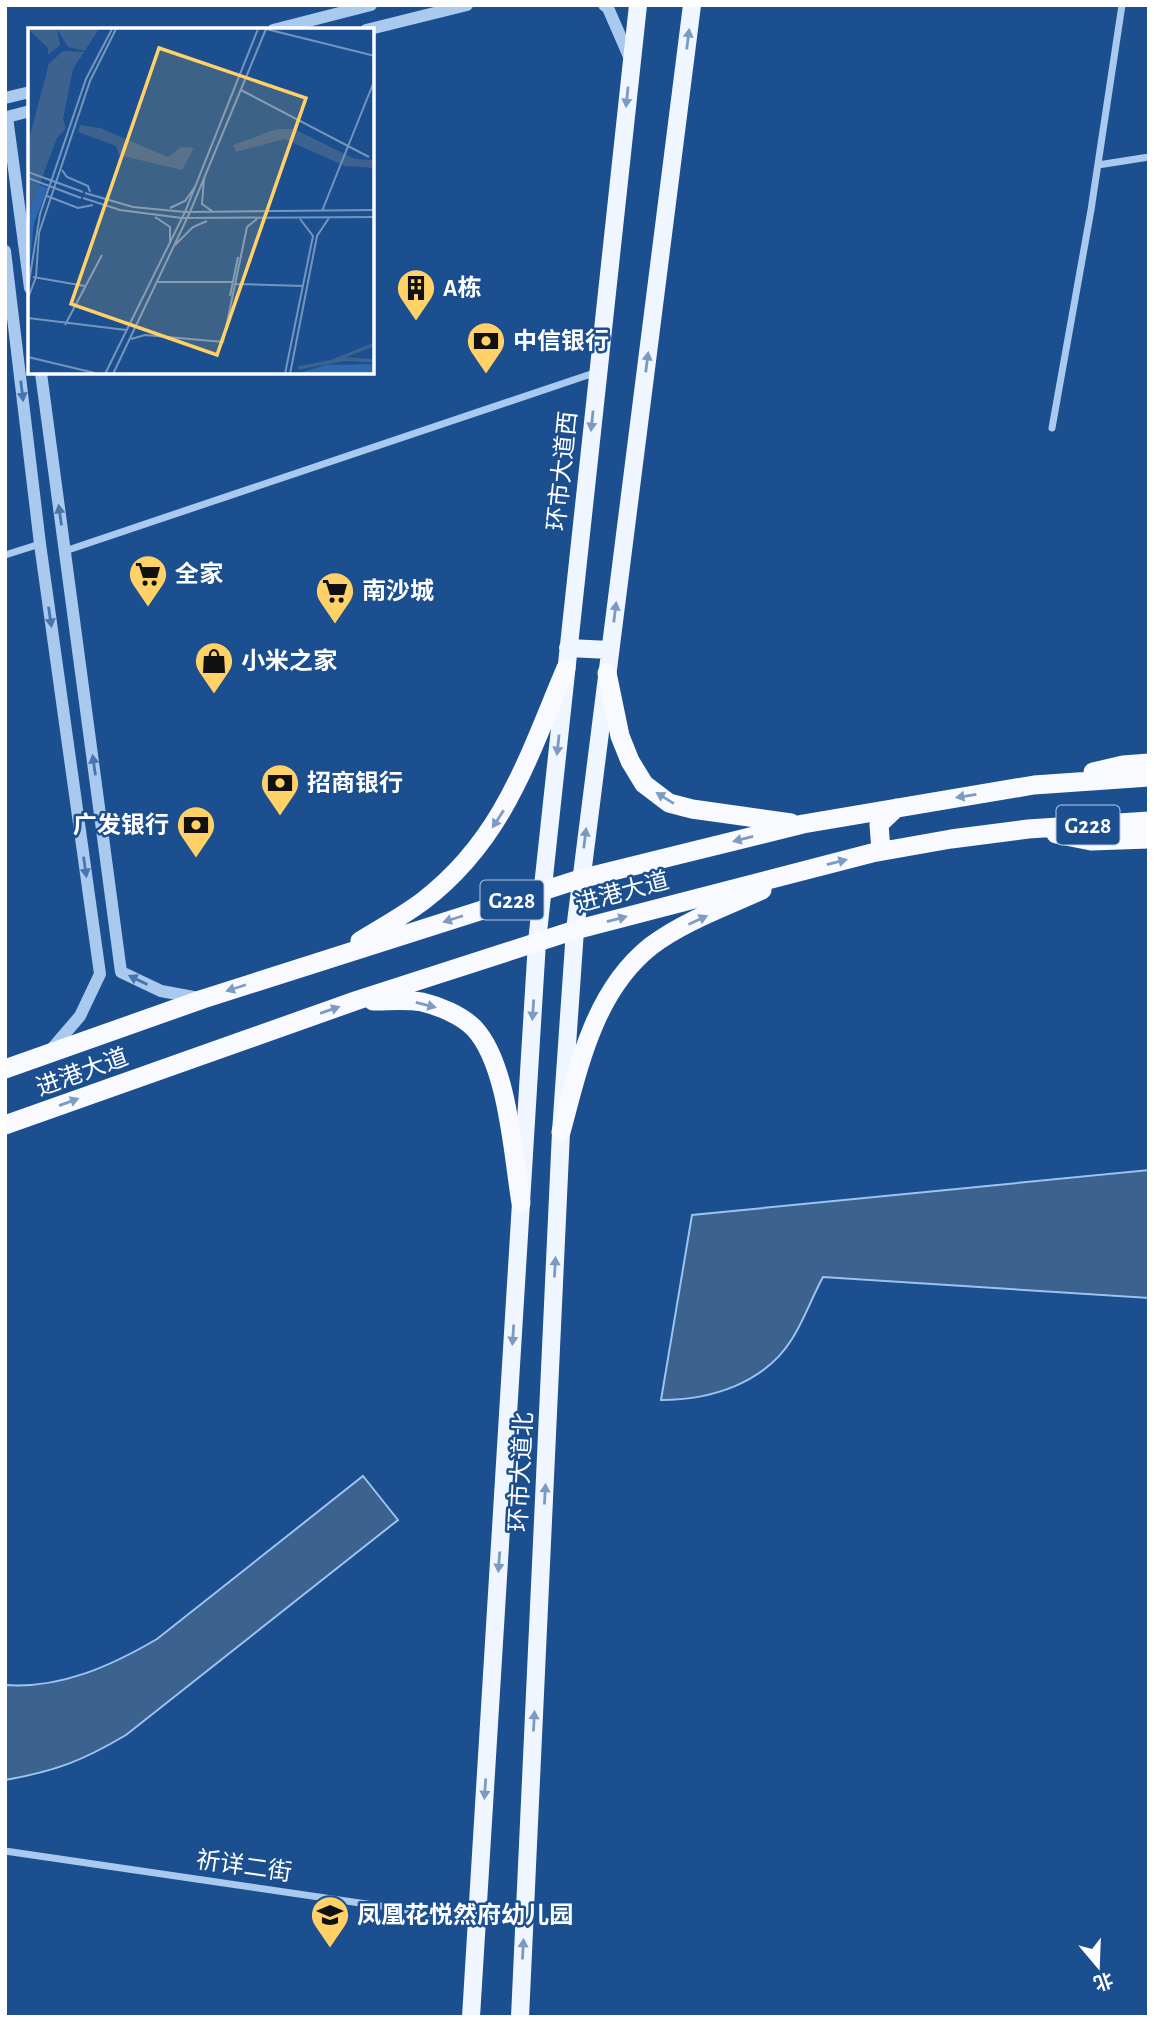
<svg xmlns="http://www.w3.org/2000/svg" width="1154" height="2022" font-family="'Alegreya Sans','Noto Sans SC',sans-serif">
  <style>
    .water { fill: #3c6290; stroke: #9cc4f0; stroke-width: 2 }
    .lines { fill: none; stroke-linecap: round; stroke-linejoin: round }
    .minor { stroke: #a9c9ee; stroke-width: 7 }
    .tertiary { stroke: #a9c9ee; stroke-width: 12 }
    .primary { stroke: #f0f6ff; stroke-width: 18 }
    .trunk { stroke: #f8faff; stroke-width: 19 }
    .oneway { fill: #7b9ac1 }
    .oneway2 { fill: #4674ac }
    .oneway3 { fill: #7e9cc1 }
    .labels { text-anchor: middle; stroke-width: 5; stroke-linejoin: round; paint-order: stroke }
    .shield { fill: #1b4f8f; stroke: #bbcadd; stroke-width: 2 }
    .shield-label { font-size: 23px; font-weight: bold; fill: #fff }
    .poi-label { font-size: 24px; font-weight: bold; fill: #fff; stroke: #1b4f8f; text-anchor: start }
    .street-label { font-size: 24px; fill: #fff; stroke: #1b4f8f }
    .inset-river { fill: none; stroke: #3c6290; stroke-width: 3.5 }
    .inset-road { fill: none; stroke: #7695bc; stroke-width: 2 }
    .view { fill: #ffd166; fill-opacity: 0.15; stroke: #ffd166; stroke-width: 3.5 }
    .inset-edge { fill: none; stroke: #fff; stroke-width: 3.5 }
  </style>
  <rect width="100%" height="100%" fill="#1b4f8f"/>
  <path class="water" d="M1149 1170V1298L823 1277C812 1297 804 1320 792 1339 764 1384 710 1400 661 1400L692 1215Z
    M363 1476 398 1520 126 1735C82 1761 56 1771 5 1780V1685C60 1689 111 1666 157 1639Z"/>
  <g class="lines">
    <path class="minor" d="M1098 165 1149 157
      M1052 428 1091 210 1122 5
      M65 551 597 372
      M5 555 40 544
      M5 1851 476 1920"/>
    <path class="tertiary" d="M604 5 608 8 631 61
      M273 30 371 5
      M366 30 467 5
      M5 98 30 92
      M30 111 7 117 30 288
      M5 251 40 544 100 974 80 1016 50 1051
      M41 373 121 972 161 991 199 998"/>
    <path class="primary" d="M568 648 610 650
      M471 2017 537 942 638 5
      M520 2017 561 1132 575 930 692 5"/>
    <path class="trunk" d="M607 673 620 736 630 761 644 784 669 803 692 809 791 823
      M1093 772 1123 765 1149 763
      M1056 834 1091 841 1149 839
      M881 851 879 824 896 808
      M360 941C381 928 403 916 423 901 504 839 528 757 566 668
      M373 1001C389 1001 406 999 422 1002 439 1006 461 1015 474 1028 508 1064 513 1155 521 1203
      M5 1069 203 999 580 879 803 824 1034 785 1149 777
      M5 1125 358 1000 575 930 872 853 951 839 1028 829 1149 821
      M561 1132C579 1066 594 991 651 946 684 921 725 907 762 890"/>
  </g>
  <defs><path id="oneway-solid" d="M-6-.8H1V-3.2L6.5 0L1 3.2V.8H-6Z" transform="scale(1.75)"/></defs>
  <g class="oneway">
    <use href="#oneway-solid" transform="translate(688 39) rotate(-83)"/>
    <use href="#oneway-solid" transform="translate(627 97) rotate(96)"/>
    <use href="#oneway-solid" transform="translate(647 362) rotate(-83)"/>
    <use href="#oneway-solid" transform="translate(592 421) rotate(96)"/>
    <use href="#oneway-solid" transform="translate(615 612) rotate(-83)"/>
    <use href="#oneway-solid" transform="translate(558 745) rotate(96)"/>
    <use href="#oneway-solid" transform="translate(585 838) rotate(-83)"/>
    <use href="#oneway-solid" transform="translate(533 1010) rotate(94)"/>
    <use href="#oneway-solid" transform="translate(555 1267) rotate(-87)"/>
    <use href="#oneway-solid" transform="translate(513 1335) rotate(94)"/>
    <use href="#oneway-solid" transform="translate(545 1494) rotate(-87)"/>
    <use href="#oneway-solid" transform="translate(499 1562) rotate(94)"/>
    <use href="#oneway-solid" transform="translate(534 1721) rotate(-87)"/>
    <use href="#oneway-solid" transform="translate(485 1789) rotate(94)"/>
    <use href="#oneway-solid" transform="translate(523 1949) rotate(-87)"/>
  </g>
  <g class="oneway2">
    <use href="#oneway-solid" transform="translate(22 391) rotate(83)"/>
    <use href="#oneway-solid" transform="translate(60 515) rotate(-98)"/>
    <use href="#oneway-solid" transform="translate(50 617) rotate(82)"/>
    <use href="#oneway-solid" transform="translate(94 765) rotate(-98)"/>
    <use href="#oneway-solid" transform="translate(85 867) rotate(82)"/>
    <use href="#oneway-solid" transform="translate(138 980) rotate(-154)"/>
  </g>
  <g class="oneway3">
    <use href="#oneway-solid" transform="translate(966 796) rotate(171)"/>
    <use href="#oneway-solid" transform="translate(665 798) rotate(-148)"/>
    <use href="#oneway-solid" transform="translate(498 819) rotate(123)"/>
    <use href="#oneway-solid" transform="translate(743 839) rotate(166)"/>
    <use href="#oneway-solid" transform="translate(837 862) rotate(-14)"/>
    <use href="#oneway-solid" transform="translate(453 919) rotate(162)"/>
    <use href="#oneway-solid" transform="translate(617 919) rotate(-15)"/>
    <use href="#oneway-solid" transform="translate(698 920) rotate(-25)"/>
    <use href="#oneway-solid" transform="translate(236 988) rotate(162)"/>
    <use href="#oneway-solid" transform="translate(426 1005) rotate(14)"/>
    <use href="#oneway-solid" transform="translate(330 1010) rotate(-19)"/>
    <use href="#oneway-solid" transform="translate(69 1102) rotate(-20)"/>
  </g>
  <defs>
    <g id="building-pin" transform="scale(2.0125)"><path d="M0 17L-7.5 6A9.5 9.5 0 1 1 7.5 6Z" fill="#ffd166" stroke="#1b4f8f"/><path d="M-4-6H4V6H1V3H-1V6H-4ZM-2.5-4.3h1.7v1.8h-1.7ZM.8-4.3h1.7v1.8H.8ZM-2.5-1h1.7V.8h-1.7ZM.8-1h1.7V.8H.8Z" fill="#111"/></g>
    <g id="bank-pin" transform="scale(2.0125)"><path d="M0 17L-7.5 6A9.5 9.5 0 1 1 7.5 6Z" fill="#ffd166" stroke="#1b4f8f"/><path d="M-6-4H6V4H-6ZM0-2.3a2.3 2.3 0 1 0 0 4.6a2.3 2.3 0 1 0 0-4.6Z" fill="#111"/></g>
    <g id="supermarket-pin" transform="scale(2.0125)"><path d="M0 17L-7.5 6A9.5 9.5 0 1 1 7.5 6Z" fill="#ffd166" stroke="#1b4f8f"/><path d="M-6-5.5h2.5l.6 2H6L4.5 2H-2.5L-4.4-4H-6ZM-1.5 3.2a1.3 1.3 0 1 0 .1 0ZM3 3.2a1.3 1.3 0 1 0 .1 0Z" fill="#111"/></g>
    <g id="shop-pin" transform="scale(2.0125)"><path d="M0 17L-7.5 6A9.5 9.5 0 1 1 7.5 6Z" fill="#ffd166" stroke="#1b4f8f"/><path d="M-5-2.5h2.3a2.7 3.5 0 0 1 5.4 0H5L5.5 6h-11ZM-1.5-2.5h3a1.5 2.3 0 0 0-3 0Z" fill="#111"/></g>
    <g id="school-pin" transform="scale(2.0125)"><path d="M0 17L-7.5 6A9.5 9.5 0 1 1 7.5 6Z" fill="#ffd166" stroke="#1b4f8f"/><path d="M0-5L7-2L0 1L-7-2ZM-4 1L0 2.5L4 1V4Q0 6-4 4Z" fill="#111"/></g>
  </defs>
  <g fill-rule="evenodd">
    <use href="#building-pin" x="416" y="288"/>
    <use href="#bank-pin" x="486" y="341"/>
    <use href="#supermarket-pin" x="148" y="574"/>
    <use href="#supermarket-pin" x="335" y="591"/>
    <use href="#shop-pin" x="214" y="661"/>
    <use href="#bank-pin" x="280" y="783"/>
    <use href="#bank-pin" x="196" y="825"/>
    <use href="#school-pin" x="330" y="1915"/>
  </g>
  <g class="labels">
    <g class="shield">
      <rect x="1056.5" y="805.5" width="63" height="39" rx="5"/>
      <rect x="480.5" y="880.5" width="63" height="39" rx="5"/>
    </g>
    <g class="shield-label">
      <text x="1088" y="833">G228</text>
      <text x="512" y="908">G228</text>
    </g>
    <g class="poi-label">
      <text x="443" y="296">A栋</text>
      <text x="513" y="349">中信银行</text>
      <text x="175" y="582">全家</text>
      <text x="362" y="599">南沙城</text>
      <text x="241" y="669">小米之家</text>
      <text x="307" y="791">招商银行</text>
      <text x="169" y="833" text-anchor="end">广发银行</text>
      <text x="357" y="1923">凤凰花悦然府幼儿园</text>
    </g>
    <g class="street-label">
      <text transform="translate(562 471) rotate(-84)" y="8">环市大道西</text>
      <text transform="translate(622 892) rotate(-15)" y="8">进港大道</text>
      <text transform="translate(82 1072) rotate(-20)" y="8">进港大道</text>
      <text transform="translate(521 1472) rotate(-87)" y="8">环市大道北</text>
      <text transform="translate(244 1866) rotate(8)" y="8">祈详二街</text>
    </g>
  </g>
  <g transform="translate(28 28)">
    <rect width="346" height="346" fill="#1b4f8f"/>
    <path d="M0 153 20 160 6 195 0 255ZM346 336V345L268 346 298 337Z" fill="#2e69ad"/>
    <path d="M0 1H71L45 41 35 91 38 100 29 110 0 188V115L20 39V20ZM52 97 72 100 140 129 153 119 166 120 154 142 91 127 88 118 50 104ZM249 101H266L327 131 346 132V140L317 138 256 111 208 124 205 117Z" fill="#3c6290"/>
    <path d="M29 1 40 19 60 24 35 23 15 41V31L32 17Z" fill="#1b4f8f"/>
    <path class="inset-river" d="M302 334 347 316M270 340 318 331 347 333"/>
    <path class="inset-road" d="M238 1 347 28M213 62 341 129M34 142 39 149 60 158 62 164M0 144 55 164M0 150 53 170M176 151 174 176 184 183M57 165 105 179 157 184 347 182M19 168 50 180 65 177M55 170 92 182 154 190 347 189M142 180 157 173 167 159M294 183 347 51M127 189 142 199V215M147 217 165 199 179 193M5 249 57 258M130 254H205M208 256 275 258M0 260 12 186 58 51 84 1M202 268 210 229M0 270 8 249 11 205 62 53 88 1M0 290 98 302M37 297 74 227M103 311 117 307 195 314 219 199 229 191M0 329 71 346M77 346 157 184 230 1M85 346 162 184 238 1M257 346 285 208 272 191M262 346 289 208 301 190"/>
    <path class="view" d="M131 20 278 70 189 327 43 276Z"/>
    <rect width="346" height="346" class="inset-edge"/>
  </g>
  <rect width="1154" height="2022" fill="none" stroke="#ffffff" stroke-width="14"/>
  <g transform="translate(1098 1966) rotate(161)" stroke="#1b4f8f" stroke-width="5" paint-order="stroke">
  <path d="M0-5L12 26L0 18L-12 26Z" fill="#ffffff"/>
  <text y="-10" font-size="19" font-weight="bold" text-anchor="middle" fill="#ffffff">北</text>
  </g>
</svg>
